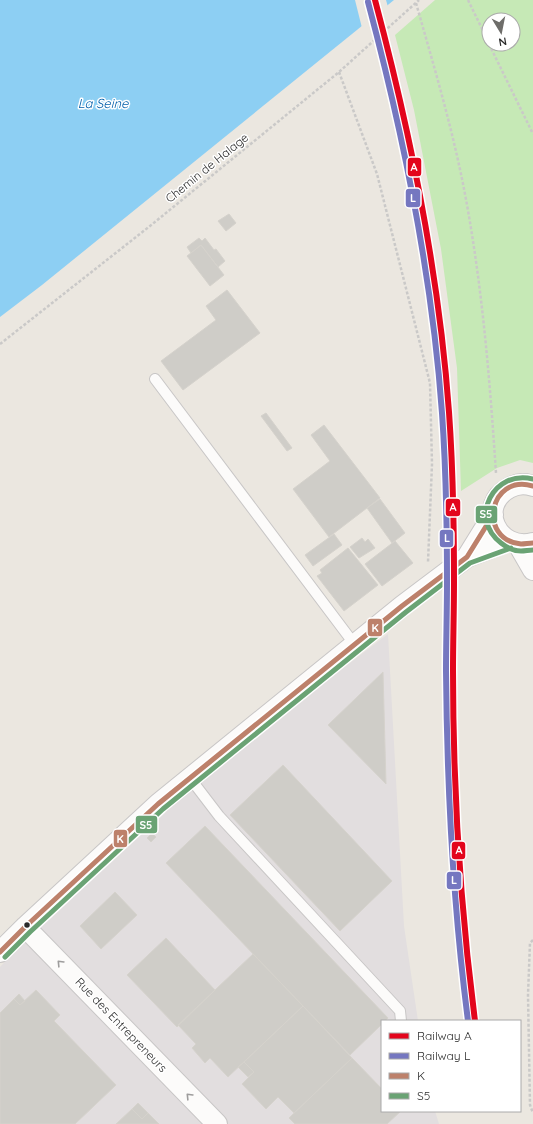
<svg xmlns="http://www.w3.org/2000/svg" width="533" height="1124" font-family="Quicksand,sans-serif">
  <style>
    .industrial { fill: #e2dedf }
    .green { fill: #c6e9b6; fill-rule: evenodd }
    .water { fill: #8dcff3 }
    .pier { fill: #ebe7e0 }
    .building { fill: #cfcdc8; stroke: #d5d2cc }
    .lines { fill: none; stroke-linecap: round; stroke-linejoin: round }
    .service-casing { stroke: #c8c6c6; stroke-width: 12 }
    .minor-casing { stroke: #c8c6c6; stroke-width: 22 }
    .path { stroke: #cac9c8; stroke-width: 2.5; stroke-dasharray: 3 2; stroke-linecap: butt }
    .service { stroke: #fcfbfa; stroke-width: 10 }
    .minor { stroke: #fcfbfa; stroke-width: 20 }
    .bus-1-casing { stroke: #fff; stroke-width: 8 }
    .bus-2-casing { stroke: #fff; stroke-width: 8 }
    .bus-1 { stroke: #bd816b; stroke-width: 5 }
    .bus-2 { stroke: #6aa374; stroke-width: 5 }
    .rail-1-casing { stroke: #fff; stroke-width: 9 }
    .rail-2-casing { stroke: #fff; stroke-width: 9 }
    .rail-1 { stroke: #e3051c; stroke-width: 6 }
    .rail-2 { stroke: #7577c0; stroke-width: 6 }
    .oneway { stroke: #9e9d9d }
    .bus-dot { fill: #2b2b2b; stroke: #fff; stroke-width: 1.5 }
    .labels { text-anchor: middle; stroke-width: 3; stroke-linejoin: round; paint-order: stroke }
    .street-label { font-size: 12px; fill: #2b2b2b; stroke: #fff }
    .water-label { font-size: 13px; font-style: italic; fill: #005fab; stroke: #fff }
    .line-badge { stroke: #fff; stroke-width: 1.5 }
    .badge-label { font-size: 11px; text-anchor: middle; font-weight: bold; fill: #fff }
  </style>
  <rect width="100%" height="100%" fill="#ebe7e0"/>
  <path class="industrial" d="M388 634 404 926 418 1021H382V1111H435L439 1124H0V967L55 911 237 749Z"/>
  <path class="green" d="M435 0H533V463L520 460 497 468 461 491 457 368 441 249 414 110 395 35ZM489 20H513V44H489Z"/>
  <path class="water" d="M0 0H394L42 285 0 317Z"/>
  <path class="pier" d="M355 0H386L388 7 362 28Z"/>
  <path class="building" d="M229 214 236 223 226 231 218 221Z
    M199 238 202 241 205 238 214 250 216 249 225 261 218 267 201 245 191 253 187 247Z
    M201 245 224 275 210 286 187 256Z
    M227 290 260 333 183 390 161 361 216 320 206 306Z
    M266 413 292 448 287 451 261 416Z
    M324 425 380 498 329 537 293 489 330 461 311 435Z
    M380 499 405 533 392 543 367 508Z
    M334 534 342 545 313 566 305 555Z
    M362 538 365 542 368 539 375 548 359 558 350 547Z
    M395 541 413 563 382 586 365 564Z
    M348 548 378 585 344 611 317 576 322 573 320 570Z
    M383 672 386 784 328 725Z
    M283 765 392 881 340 931 230 815Z
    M205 826 388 1018 385 1021H382V1024L350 1055 166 863Z
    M152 833 156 837 151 842 147 838Z
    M115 892 137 915 101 949 80 926Z
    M166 938 215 990 177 1027 127 975Z
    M253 954 303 1006 228 1077 210 1058 205 1063 192 1048 196 1044 178 1025Z
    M36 990 60 1015 54 1021 116 1085 75 1124H0V1013L14 999 20 1005Z
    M19 994 25 1001 20 1005 14 999Z
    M303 1006 352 1058 294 1113 278 1097 266 1109 242 1084 254 1072 244 1062Z
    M352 1058 382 1089V1111H401L387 1124H295L289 1118Z
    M244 1062 254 1072 248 1077 238 1067Z
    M138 1103 148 1113 142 1119 132 1109Z
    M132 1109 142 1119 148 1113 159 1124H116Z"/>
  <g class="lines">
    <g class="service-casing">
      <path id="service" d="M155 379 355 645
        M190 778 219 816 400 1011 401 1021"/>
    </g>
    <g class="minor-casing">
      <path id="minor" d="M533 486C525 483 516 484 509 488 476 506 497 552 533 543
        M518 544 533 570
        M467 557 493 515
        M25 927 217 1124
        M0 952 25 927 158 804 402 606 467 557 509 541"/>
    </g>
    <path class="path" d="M468 0 489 43
      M416 3C435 70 455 137 467 205 483 294 490 383 496 473
      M489 44 533 134
      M339 72 377 174 430 383 432 464 428 562
      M0 344 150 226 339 72 419 0
      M533 940 530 943 528 995 530 1105 533 1113"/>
    <use href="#service" class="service"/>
    <use href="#minor" class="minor"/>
    <g class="bus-1-casing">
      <path id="bus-1" d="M533 486C489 473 477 540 521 544 525 544 529 543 533 543
        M0 952 25 927 158 804 402 606 467 557 493 515"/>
    </g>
    <g class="bus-2-casing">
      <path id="bus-2" d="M533 479C494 469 468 518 501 543 506 547 514 551 521 551 525 551 529 550 533 550
        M5 957 30 932 163 809 406 612 470 563 511 548"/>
    </g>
    <use href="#bus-1" class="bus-1"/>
    <use href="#bus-2" class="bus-2"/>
    <g class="rail-1-casing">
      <path id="rail-1" d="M375 0C411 135 439 272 449 412 453 468 454 526 454 582 454 612 453 641 453 670 453 788 460 905 475 1021"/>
    </g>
    <g class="rail-2-casing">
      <path id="rail-2" d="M368 2C404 137 432 273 442 413 446 469 447 526 447 583 447 612 446 642 446 671 447 788 453 905 468 1021"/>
    </g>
    <use href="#rail-1" class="rail-1"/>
    <use href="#rail-2" class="rail-2"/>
  </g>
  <defs><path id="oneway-chevron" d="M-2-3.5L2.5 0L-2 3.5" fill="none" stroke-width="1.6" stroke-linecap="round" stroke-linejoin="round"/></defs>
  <g class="oneway">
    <use href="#oneway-chevron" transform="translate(60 963) rotate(-134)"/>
    <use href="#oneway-chevron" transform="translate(189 1096) rotate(-134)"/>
  </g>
  <circle class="bus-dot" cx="27" cy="925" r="3.5"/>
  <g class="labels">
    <g class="street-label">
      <text transform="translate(207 168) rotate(-39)" y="4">Chemin de Halage</text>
      <text transform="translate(121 1025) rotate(46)" y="4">Rue des Entrepreneurs</text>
    </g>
    <g class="water-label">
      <text x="103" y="108">La Seine</text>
    </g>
  </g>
  <g class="line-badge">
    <rect x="407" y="157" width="15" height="20" rx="4" fill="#e3051c"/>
    <rect x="405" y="188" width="16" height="20" rx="4" fill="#7577c0"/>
    <rect x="445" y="498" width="16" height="19" rx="4" fill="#e3051c"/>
    <rect x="475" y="505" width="23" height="19" rx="4" fill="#6aa374"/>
    <rect x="439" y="529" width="15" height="19" rx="4" fill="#7577c0"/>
    <rect x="367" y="618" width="16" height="19" rx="4" fill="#bd816b"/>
    <rect x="135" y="815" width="23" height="19" rx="4" fill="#6aa374"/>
    <rect x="113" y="829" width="15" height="19" rx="4" fill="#bd816b"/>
    <rect x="451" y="841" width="15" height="19" rx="4" fill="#e3051c"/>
    <rect x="446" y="871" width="16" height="19" rx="4" fill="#7577c0"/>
  </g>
  <g class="badge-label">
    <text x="414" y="171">A</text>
    <text x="413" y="202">L</text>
    <text x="453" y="511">A</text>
    <text x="486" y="518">S5</text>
    <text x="447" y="542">L</text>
    <text x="375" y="632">K</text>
    <text x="146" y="829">S5</text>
    <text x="120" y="843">K</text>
    <text x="459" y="854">A</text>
    <text x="454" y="884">L</text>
  </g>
  <rect x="381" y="1020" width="140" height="92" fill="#ffffff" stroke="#aaaaaa"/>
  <rect x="389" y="1033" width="20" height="6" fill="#e3051c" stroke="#aaaaaa"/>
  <text x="417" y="1040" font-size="12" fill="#2b2b2b">Railway A</text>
  <rect x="389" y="1053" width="20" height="6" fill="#7577c0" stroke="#aaaaaa"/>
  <text x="417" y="1060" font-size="12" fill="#2b2b2b">Railway L</text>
  <rect x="389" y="1073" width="20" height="6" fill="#bd816b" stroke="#aaaaaa"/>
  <text x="417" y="1080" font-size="12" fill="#2b2b2b">K</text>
  <rect x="389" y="1093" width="20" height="6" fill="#6aa374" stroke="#aaaaaa"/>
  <text x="417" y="1100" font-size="12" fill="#2b2b2b">S5</text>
  <g transform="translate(501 32) rotate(170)"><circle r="19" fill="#ffffff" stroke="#aaaaaa"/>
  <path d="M0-3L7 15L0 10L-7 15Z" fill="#6e6d6a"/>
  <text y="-6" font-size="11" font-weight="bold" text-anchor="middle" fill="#2b2b2b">N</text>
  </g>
</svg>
